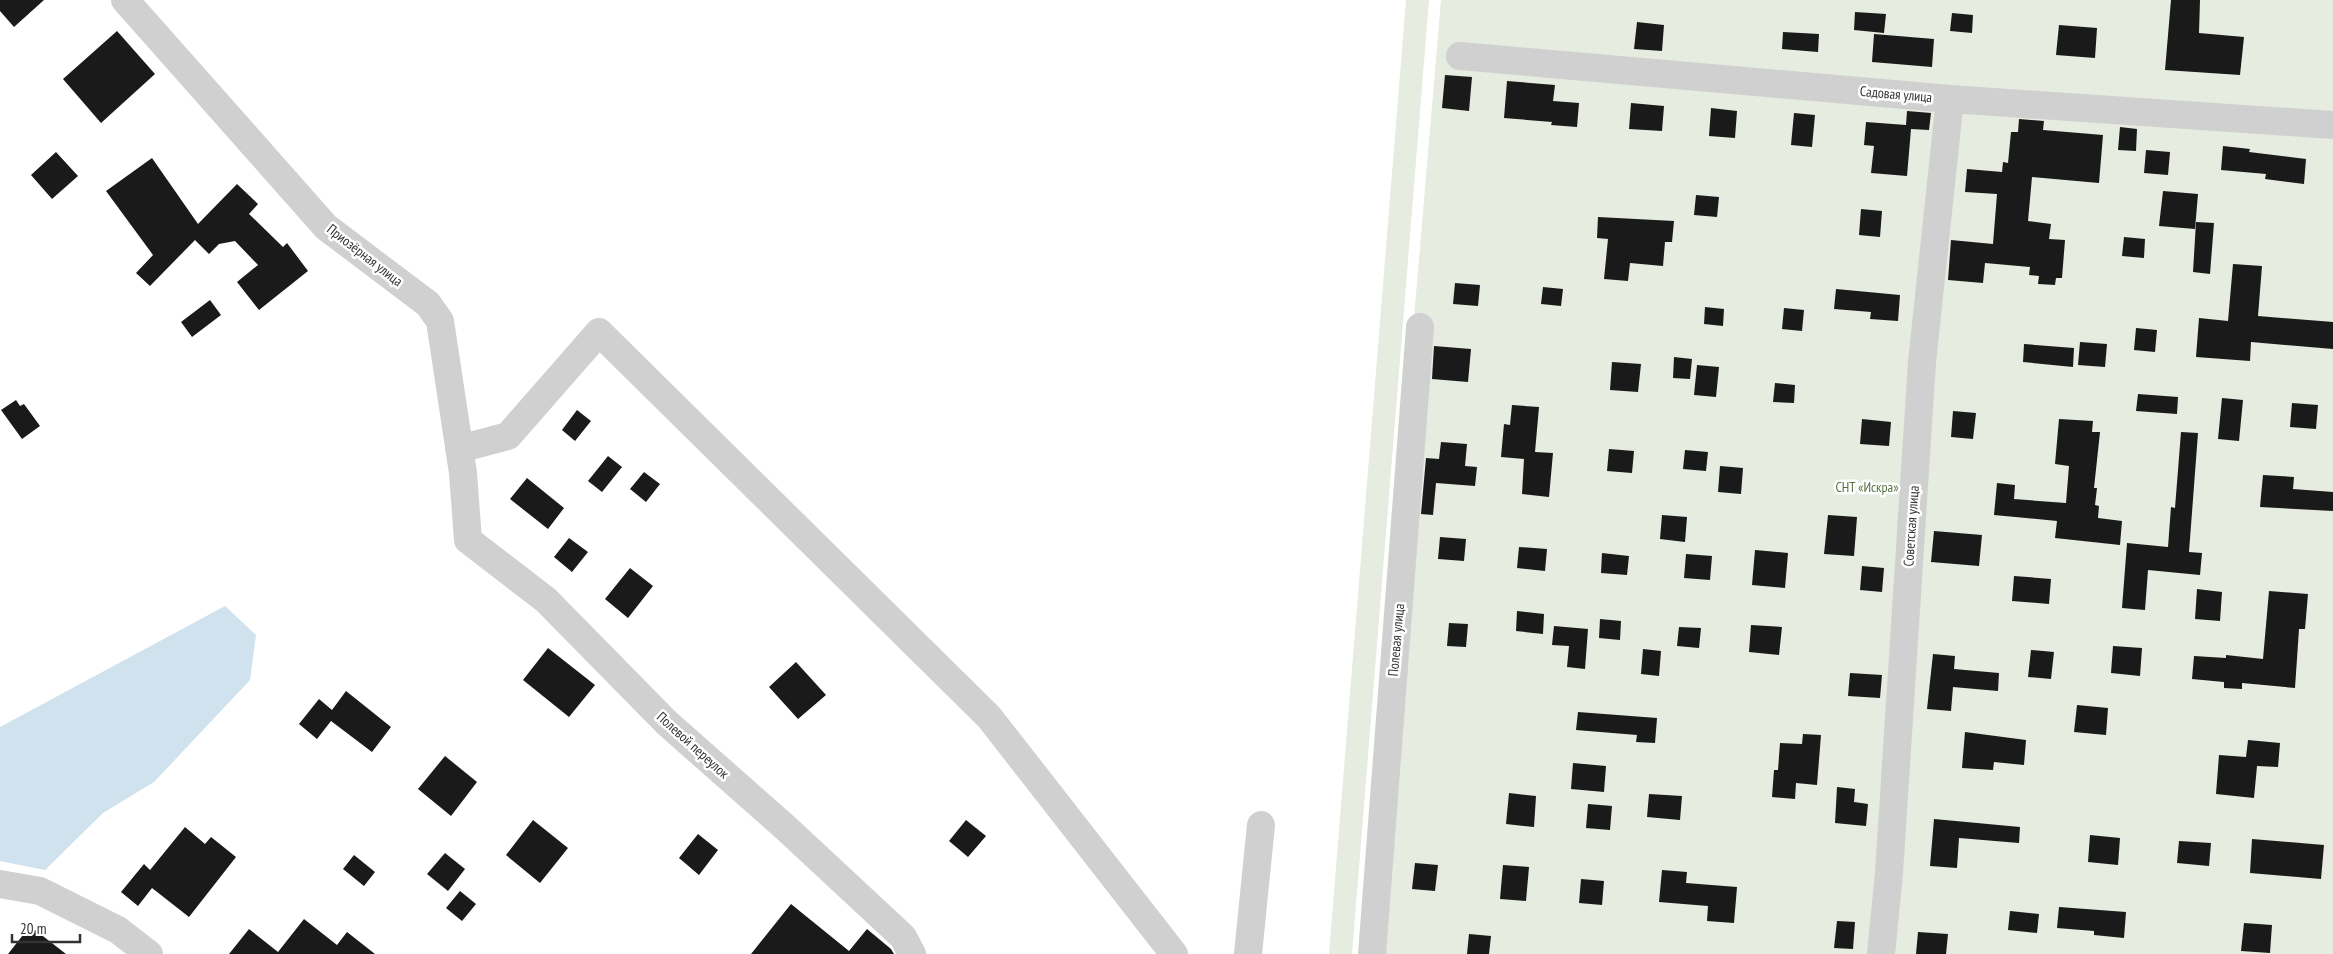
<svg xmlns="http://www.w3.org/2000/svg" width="2333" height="954" font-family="'PT Sans Narrow',sans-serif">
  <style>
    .green { fill: #e6ecdf }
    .water { fill: #cfe2ee }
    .building { fill: #1a1a1a }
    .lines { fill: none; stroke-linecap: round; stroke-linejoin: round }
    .minor { stroke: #d0d0d0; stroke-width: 28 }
    .labels { text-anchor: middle; stroke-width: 5; stroke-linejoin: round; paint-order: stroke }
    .street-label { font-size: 14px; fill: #333; stroke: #fff }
    .park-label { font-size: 14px; fill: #56703f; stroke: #fff }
  </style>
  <rect width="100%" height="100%" fill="#fff"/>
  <path class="green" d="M1406 0H1429L1352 954H1329Z
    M1441 0H2333V954H1360Z"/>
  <path class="water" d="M225 606 256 635 250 680 154 782 103 813 45 870 0 861V727Z"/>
  <path class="building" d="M0 0H44L14 27 0 11Z
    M2171 0H2200L2199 33 2244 37 2240 75 2165 70Z
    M1855 12 1886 14 1884 33 1854 30Z
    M1952 13 1973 15 1972 33 1950 31Z
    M1637 22 1664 25 1662 51 1634 49Z
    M2059 25 2097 28 2095 58 2056 55Z
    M117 31 155 74 101 123 63 79Z
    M1783 32 1819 34 1818 52 1782 49Z
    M1874 34 1934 39 1932 67 1872 62Z
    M1445 75 1472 77 1469 111 1442 108Z
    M1507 81 1555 85 1553 101 1579 103 1577 127 1551 125 1552 122 1504 118Z
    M1631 103 1664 106 1662 131 1629 129Z
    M1711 108 1737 111 1735 138 1709 136Z
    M1907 111 1931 113 1929 130 1911 129 1907 176 1871 173 1874 146 1864 145 1866 122 1906 125Z
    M1794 113 1815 115 1812 147 1791 145Z
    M2019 119 2044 121 2043 130 2103 135 2099 183 2032 177 2028 221 2051 224 2049 239 2065 240 2062 278H2056L2055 285 2038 284 2039 276 2029 275 2030 267 1985 263 1983 283 1948 280 1951 240 1993 244 1997 194 1965 192 1967 169 2002 172 2003 162 2008 163 2011 132H2018Z
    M2120 127 2137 129 2136 151 2118 150Z
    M2223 146 2250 149 2249 152 2306 159 2304 184 2265 179 2266 174 2221 170Z
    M2146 150 2170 152 2168 175 2144 173Z
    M56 152 78 176 52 199 31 175Z
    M152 158 198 224 237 184 258 204 249 214 283 247 287 243 308 271 259 310 237 282 258 265 235 241 219 244 209 254 195 240 150 286 136 273 153 255 106 191Z
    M2163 191 2198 194 2195 229 2159 226Z
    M1696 195 1719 197 1717 217 1694 215Z
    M1861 209 1882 211 1880 237 1859 235Z
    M1598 217 1674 221 1672 242H1665L1663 266 1630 263 1628 281 1604 279 1608 239 1597 238Z
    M2196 222 2214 223 2210 274 2193 272Z
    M2124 237 2145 239 2144 258 2122 256Z
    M2233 264 2262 266 2258 316 2333 322V349L2251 342 2250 361 2196 357 2199 318 2228 321Z
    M1455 283 1480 285 1478 306 1453 304Z
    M1543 287 1563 289 1561 306 1541 304Z
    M1836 289 1900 295 1898 321 1870 319 1871 312 1834 309Z
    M210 300 221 315 192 337 181 322Z
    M1705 307 1724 309 1723 326 1704 324Z
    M1784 308 1804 310 1802 331 1782 329Z
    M2136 328 2157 330 2155 352 2134 350Z
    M2080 342 2107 344 2105 367 2078 365Z
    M2024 344 2074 348 2073 367 2023 362Z
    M1434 346 1471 349 1468 382 1432 379Z
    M1674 357 1692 359 1690 379 1673 378Z
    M1612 362 1641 364 1638 392 1610 390Z
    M1697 365 1719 367 1716 397 1694 395Z
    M1775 383 1795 385 1794 403 1773 402Z
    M2138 394 2178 397 2177 414 2136 411Z
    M2222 398 2243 400 2239 441 2218 439Z
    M16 400 20 406 24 404 40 426 22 439 1 410Z
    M2292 403 2318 405 2316 429 2290 427Z
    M1512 405 1539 407 1535 452 1553 453 1549 497 1522 494 1524 459 1501 457 1504 424 1510 425Z
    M577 410 591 421 575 441 562 430Z
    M1953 411 1976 413 1973 439 1951 437Z
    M1862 419 1891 422 1889 446 1860 444Z
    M2059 419 2093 421 2092 432H2100L2094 488H2097L2095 505 2099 506 2098 518 2122 521 2120 545 2055 538 2057 521 1994 515 1997 483 2015 485 2014 499 2066 503 2069 466 2055 464Z
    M2181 432 2198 433 2189 552 2202 553 2200 575 2148 570 2145 610 2122 608 2127 543 2168 547 2171 507 2175 508Z
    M1441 442 1467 444 1465 466 1477 467 1475 486 1436 483 1433 515 1421 514 1426 458 1439 459Z
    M1609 449 1634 451 1632 473 1607 471Z
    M1685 450 1708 452 1706 471 1683 469Z
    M608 456 622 467 602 492 588 481Z
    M1720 466 1743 468 1741 494 1718 492Z
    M644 472 660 484 646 502 630 489Z
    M2263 475 2294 477 2293 489 2333 492V511L2260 507Z
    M527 478 564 508 548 529 510 499Z
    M1662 515 1687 517 1685 542 1660 539Z
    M1828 515 1857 517 1854 556 1824 554Z
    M1934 531 1982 535 1979 566 1931 562Z
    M1440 537 1466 539 1464 561 1438 559Z
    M569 538 588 552 572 572 554 557Z
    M1519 547 1547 549 1545 571 1517 568Z
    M1755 550 1788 553 1785 588 1752 585Z
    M1602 553 1629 556 1627 575 1601 573Z
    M1686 554 1712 556 1710 580 1684 578Z
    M1862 566 1884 568 1882 592 1860 590Z
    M630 568 653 586 628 618 605 599Z
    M2014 576 2051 579 2049 604 2012 601Z
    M2197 589 2222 592 2220 621 2195 619Z
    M2269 591 2308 594 2305 629H2299L2295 688 2242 683V689L2224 688V682L2192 679 2194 656 2226 658V655L2263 659Z
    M1517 611 1544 614 1543 634 1516 631Z
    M1600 619 1621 621 1620 640 1599 638Z
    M1449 623 1468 624 1466 647 1447 646Z
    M1751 625 1782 627 1779 655 1749 652Z
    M1554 626 1588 629 1585 669 1567 667 1569 646 1552 645Z
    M1679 627 1701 628 1699 648 1677 646Z
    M2113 646 2142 648 2140 676 2111 673Z
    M548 648 595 685 569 717 523 680Z
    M1643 649 1661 651 1659 676 1641 674Z
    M2031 650 2054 652 2051 679 2028 677Z
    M1933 654 1955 656 1954 669 1999 673 1998 691 1953 687 1951 711 1927 709Z
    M796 662 826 695 798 719 769 687Z
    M1850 673 1882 675 1880 698 1848 696Z
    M346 691 391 727 372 752 331 721 317 739 299 724 319 699 332 710Z
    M2077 705 2108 708 2106 735 2074 732Z
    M1578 712 1657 718 1655 743 1636 742 1637 735 1576 730Z
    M1965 732 2026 740 2024 765 1994 762 1993 770 1962 768Z
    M1803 734 1821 735 1817 785 1796 783 1795 799 1772 797 1774 770H1778L1780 743 1802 744Z
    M2248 740 2280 743 2278 767 2257 766 2254 798 2216 794 2219 755 2246 757Z
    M445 756 477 782 451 816 418 789Z
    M1573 763 1606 766 1604 792 1571 789Z
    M1837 787 1855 789 1854 802 1868 804 1866 826 1835 823Z
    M1509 793 1536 796 1534 827 1506 824Z
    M1649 794 1682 796 1680 820 1647 817Z
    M1588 804 1612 806 1610 830 1586 828Z
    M1934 819 2020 827 2019 843 1959 838 1957 868 1930 866Z
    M533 820 568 848 540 883 506 855Z
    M966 820 986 836 968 857 949 841Z
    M185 827 205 844 211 837 236 857 189 917 152 888 138 906 121 892 144 864 150 870Z
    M698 834 718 850 699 875 679 858Z
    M2090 835 2120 838 2118 865 2088 862Z
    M2252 839 2324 845 2321 879 2250 873Z
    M2179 841 2211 843 2209 866 2177 863Z
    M445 853 465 869 448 891 427 874Z
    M354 855 375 872 364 886 343 869Z
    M1415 863 1438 865 1435 891 1412 889Z
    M1503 865 1529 867 1526 901 1500 899Z
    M1662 870 1687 872 1686 883 1737 887 1734 923 1707 921 1708 906 1659 902Z
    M1581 879 1604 881 1602 905 1579 903Z
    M460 891 476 904 462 921 446 908Z
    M791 904 849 951 867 929 891 949 894 954H751Z
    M2059 907 2126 912 2124 938 2094 935V931L2057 928Z
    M2010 911 2039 914 2037 933 2008 930Z
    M304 919 337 945 347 932 375 954H229L249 929 278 952Z
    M1837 921 1855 922 1853 949 1834 948Z
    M2244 923 2272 925 2270 953 2241 951Z
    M30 926 66 954H8Z
    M1918 932 1948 934 1946 954H1916Z
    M1469 934 1491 936 1489 954H1467Z"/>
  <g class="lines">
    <path class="minor" d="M125 0 326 227 428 304 440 321 463 473 468 540 546 600 667 723 787 829 903 937 912 954
      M1460 56 1950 99 2333 125
      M459 449 508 436 599 332 989 717 1174 954
      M0 884 40 891 118 930 149 954
      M1248 954 1261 825
      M1372 954 1420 327
      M1881 954 1889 873 1922 362 1950 99"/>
  </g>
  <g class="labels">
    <g class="street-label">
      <text transform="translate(1896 94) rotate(5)" y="5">Садовая улица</text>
      <text transform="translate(365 255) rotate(38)" y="5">Приозёрная улица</text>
      <text transform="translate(1911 526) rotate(-86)" y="5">Советская улица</text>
      <text transform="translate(1396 640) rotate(-85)" y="5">Полевая улица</text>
      <text transform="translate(693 745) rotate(42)" y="5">Полевой переулок</text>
    </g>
    <g class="park-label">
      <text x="1867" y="492">СНТ «Искра»</text>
    </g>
  </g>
  <path d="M12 934v8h68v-8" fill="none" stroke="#333333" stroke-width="2.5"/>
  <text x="20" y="934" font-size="15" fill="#333333" stroke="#ffffff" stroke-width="4" paint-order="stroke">20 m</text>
</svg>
